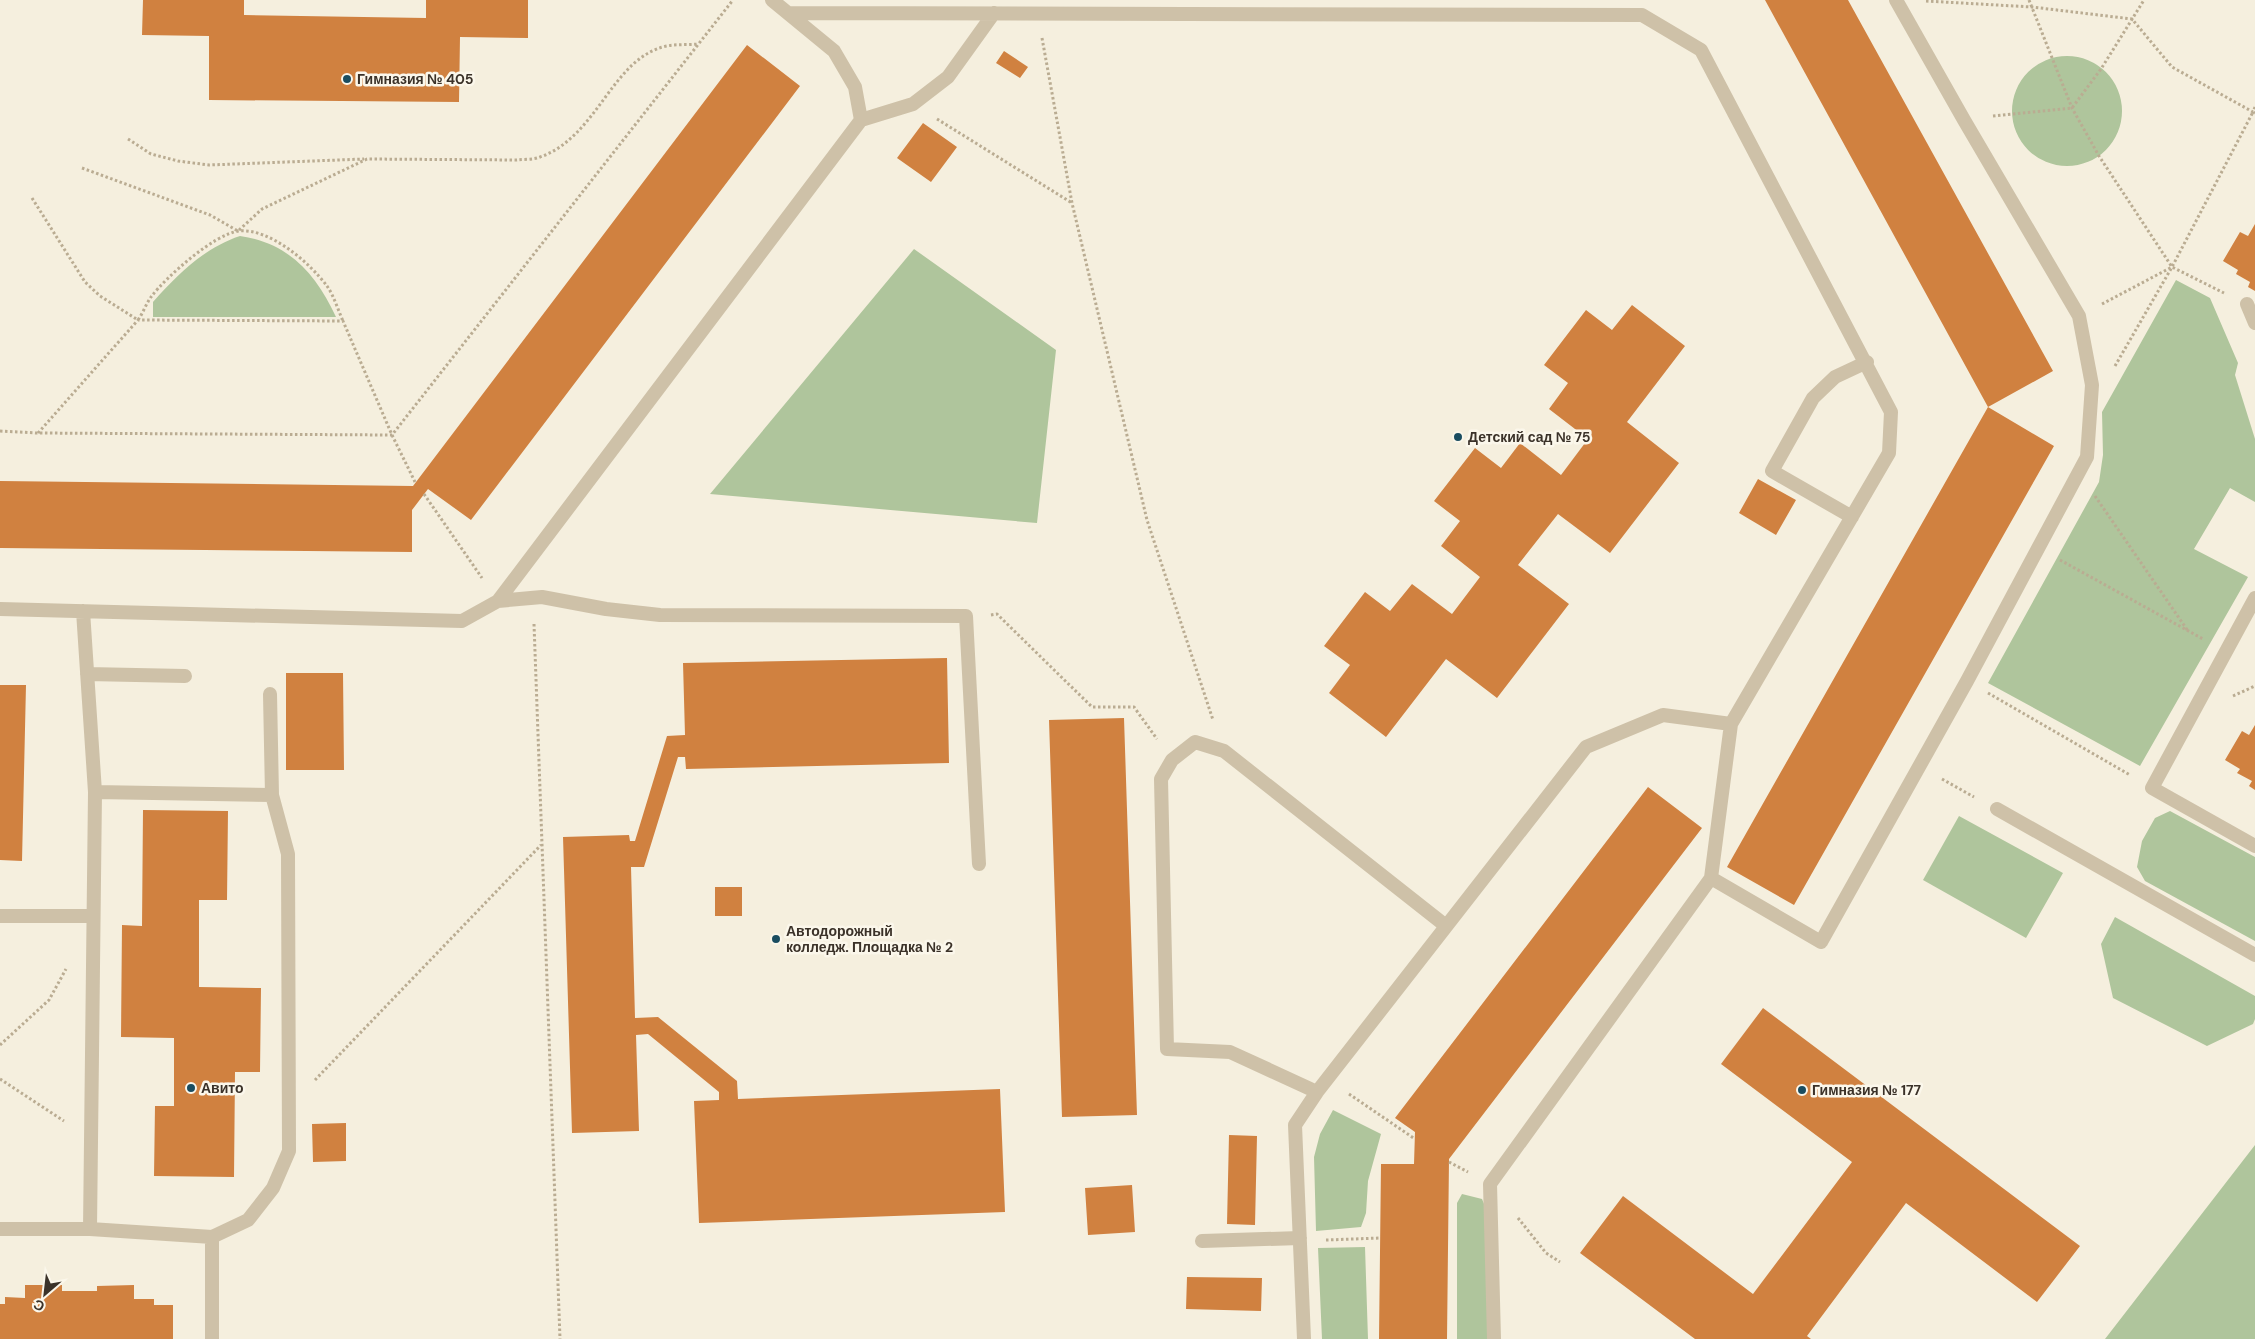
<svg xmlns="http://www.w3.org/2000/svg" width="2255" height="1339" font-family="'DM Sans',sans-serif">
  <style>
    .green { fill: #afc59c }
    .building { fill: #d08140 }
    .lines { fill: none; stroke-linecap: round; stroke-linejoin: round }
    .path { stroke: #baac92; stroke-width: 3; stroke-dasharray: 2.5 2.5; stroke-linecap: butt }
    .service { stroke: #cec1a8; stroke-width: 14 }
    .poi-dot { fill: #1a4d60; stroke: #fbf7eb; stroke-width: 2 }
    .labels { text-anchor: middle; stroke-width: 5; stroke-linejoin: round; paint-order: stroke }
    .poi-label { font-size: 14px; font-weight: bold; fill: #3b3229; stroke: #fbf7eb; text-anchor: start }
  </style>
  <rect width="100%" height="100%" fill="#f5efde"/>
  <path class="green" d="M2012 111a55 55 0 1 1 110 0a55 55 0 1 1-110 0Z
    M240 236C289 243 316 274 336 317H153V302C178 274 204 248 240 236Z
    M914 249 1056 350 1037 523 710 494Z
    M2176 280 2210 298 2238 363 2235 375 2255 439V502L2230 488 2194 549 2248 577 2140 766 1988 683 2099 482 2103 455 2102 412Z
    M2170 811 2255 857V941L2145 881 2137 867 2142 841 2155 818Z
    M1959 816 2063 873 2026 938 1923 880Z
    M2115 917 2255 996V1019L2253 1024 2207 1046 2113 998 2101 944Z
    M1333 1110 1381 1134 1368 1181 1366 1213 1361 1227 1316 1231 1314 1157 1320 1134Z
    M2255 1145V1339H2105Z
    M1462 1194 1482 1199 1487 1211 1489 1339H1457V1203Z
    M1365 1247 1368 1339H1322L1318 1248Z"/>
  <path class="building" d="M143 0H244V15L426 18V0H528V38L460 37 459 102 209 100V36L142 35Z
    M1765 0H1848L2053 371 1988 407Z
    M747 45 800 86 471 520 428 489 412 510V552L0 548V481L413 486Z
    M1004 51 1028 67 1020 78 996 63Z
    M923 123 957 147 931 182 897 158Z
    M2255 224V291L2248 287 2250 282 2236 274 2238 270 2223 261 2240 232 2248 236Z
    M1632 305 1685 346 1627 422 1679 463 1610 553 1558 514 1518 565 1569 604 1497 698 1446 659 1386 737 1329 693 1350 665 1324 646 1365 592 1390 611 1412 584 1452 614 1480 577 1441 546 1460 521 1434 501 1475 448 1501 468 1520 443 1561 475 1588 439 1549 409 1568 383 1544 365 1586 310 1612 330Z
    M1988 407 2054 446 1794 905 1727 867Z
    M1758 479 1796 500 1776 535 1739 513Z
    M947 658 949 763 686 769 685 757H678L644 867H631L635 1018 658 1017 737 1081 738 1099 1000 1089 1005 1212 699 1223 694 1101 719 1100V1092L648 1034 636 1035 639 1131 572 1133 563 837 629 835 630 841H635L667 736 685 735 683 663Z
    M286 673H343L344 770H286Z
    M0 685H26L22 861 0 860Z
    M1124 718 1137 1115 1062 1117 1049 720Z
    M2255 725V790L2249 786 2252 781 2237 773 2240 769 2225 760 2242 731 2249 735Z
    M1648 787 1702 828 1449 1159 1447 1339H1379L1381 1164H1414L1415 1132 1395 1118Z
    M143 810 228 811 227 900H199V987L261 988 260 1072H235L234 1177 154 1176 155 1106H174V1038L121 1037 122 925 142 926Z
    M715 887H742V916H715Z
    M1763 1008 2080 1246 2037 1302 1906 1203 1807 1336 1811 1339H1695L1580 1253 1623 1196 1753 1294 1852 1162 1721 1064Z
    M346 1123V1161L313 1162 312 1124Z
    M1229 1135 1257 1136 1255 1225 1227 1224Z
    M1132 1185 1135 1232 1088 1235 1085 1188Z
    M1187 1277 1262 1278 1261 1311 1186 1309Z
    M25 1285H62V1291H97V1286L134 1285V1299H154V1305H173V1339H0V1304H5V1297L25 1298Z"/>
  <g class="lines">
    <path class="path" d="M2029 0 2072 108 2099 156 2172 267 2224 293
      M1926 1 2032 7 2132 19 2172 67 2253 112 2255 107
      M1042 38 1072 203 1147 520 1213 720
      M1993 116 2072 108 2101 69 2144 0
      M937 119 1072 203
      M128 139 151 154 178 161 209 165 364 159
      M82 168 210 215 238 231 262 209 367 159 517 160C524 159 533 160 540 157 598 137 612 57 667 46 677 44 688 45 698 44
      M32 198 85 282 100 296 138 320C143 313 146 304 151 297 166 277 214 234 239 231 270 228 310 263 327 286 334 296 338 310 343 321
      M2102 304 2172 267 2253 112 2255 113
      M2115 366 2172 267
      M0 431 37 433 392 435 733 0
      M38 433 138 320 343 321 392 435 415 482
      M424 494 482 578
      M2095 496 2188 631
      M2060 560 2203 639
      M991 615 997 614 1092 707H1134L1157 739
      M534 624 560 1339
      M1988 693 2130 775
      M2233 696 2255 686
      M1942 779 1974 797
      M0 1045 49 1000 66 969
      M0 1079 64 1121
      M315 1080 541 845
      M1349 1094 1415 1139
      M1449 1162 1468 1172
      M1518 1218 1546 1253 1560 1262
      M1326 1240 1380 1238"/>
    <path class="service" d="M772 0 834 51 855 87 861 120
      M788 13 1642 15 1701 50 1891 412 1889 453 1731 724
      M2247 304 2255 323
      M1852 517 1772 471 1813 398 1835 377 1867 362
      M2255 598 2152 788 2255 846
      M498 601 542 597 606 609 660 615 966 616 979 864
      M0 609 462 621 498 601 861 120 913 104 948 77 994 13
      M83 611 95 792 90 1229
      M87 674 185 676
      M95 792 272 795 270 694
      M1997 809 2255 955
      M0 916H93
      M1317 1092 1230 1052 1167 1049 1161 779 1172 760 1195 742 1224 751 1446 926
      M0 1229H90L212 1237V1339
      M212 1237 248 1220 273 1188 289 1151 288 854 272 795
      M1202 1241 1300 1238
      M1304 1339 1295 1125 1317 1092 1586 747 1663 715 1731 724 1711 878
      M1494 1339 1490 1184 1711 878 1821 942 1967 681 2087 457 2092 385 2079 316 1964 120 1896 0"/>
  </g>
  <g class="poi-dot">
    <circle cx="347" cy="79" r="5"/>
    <circle cx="1458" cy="437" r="5"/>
    <circle cx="776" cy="939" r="5"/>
    <circle cx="191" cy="1088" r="5"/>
    <circle cx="1802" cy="1090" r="5"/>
  </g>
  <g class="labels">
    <g class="poi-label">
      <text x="357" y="84">Гимназия № 405</text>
      <text x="1468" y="442">Детский сад № 75</text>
      <text x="786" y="936">Автодорожный<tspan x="786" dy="16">колледж. Площадка № 2</tspan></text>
      <text x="201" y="1093">Авито</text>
      <text x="1812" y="1095">Гимназия № 177</text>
    </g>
  </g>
  <g transform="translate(45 1294) rotate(208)" stroke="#fbf7eb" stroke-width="4" paint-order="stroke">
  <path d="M0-4L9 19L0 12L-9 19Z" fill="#3b3229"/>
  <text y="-8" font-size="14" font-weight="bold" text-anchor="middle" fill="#3b3229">С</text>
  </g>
</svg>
